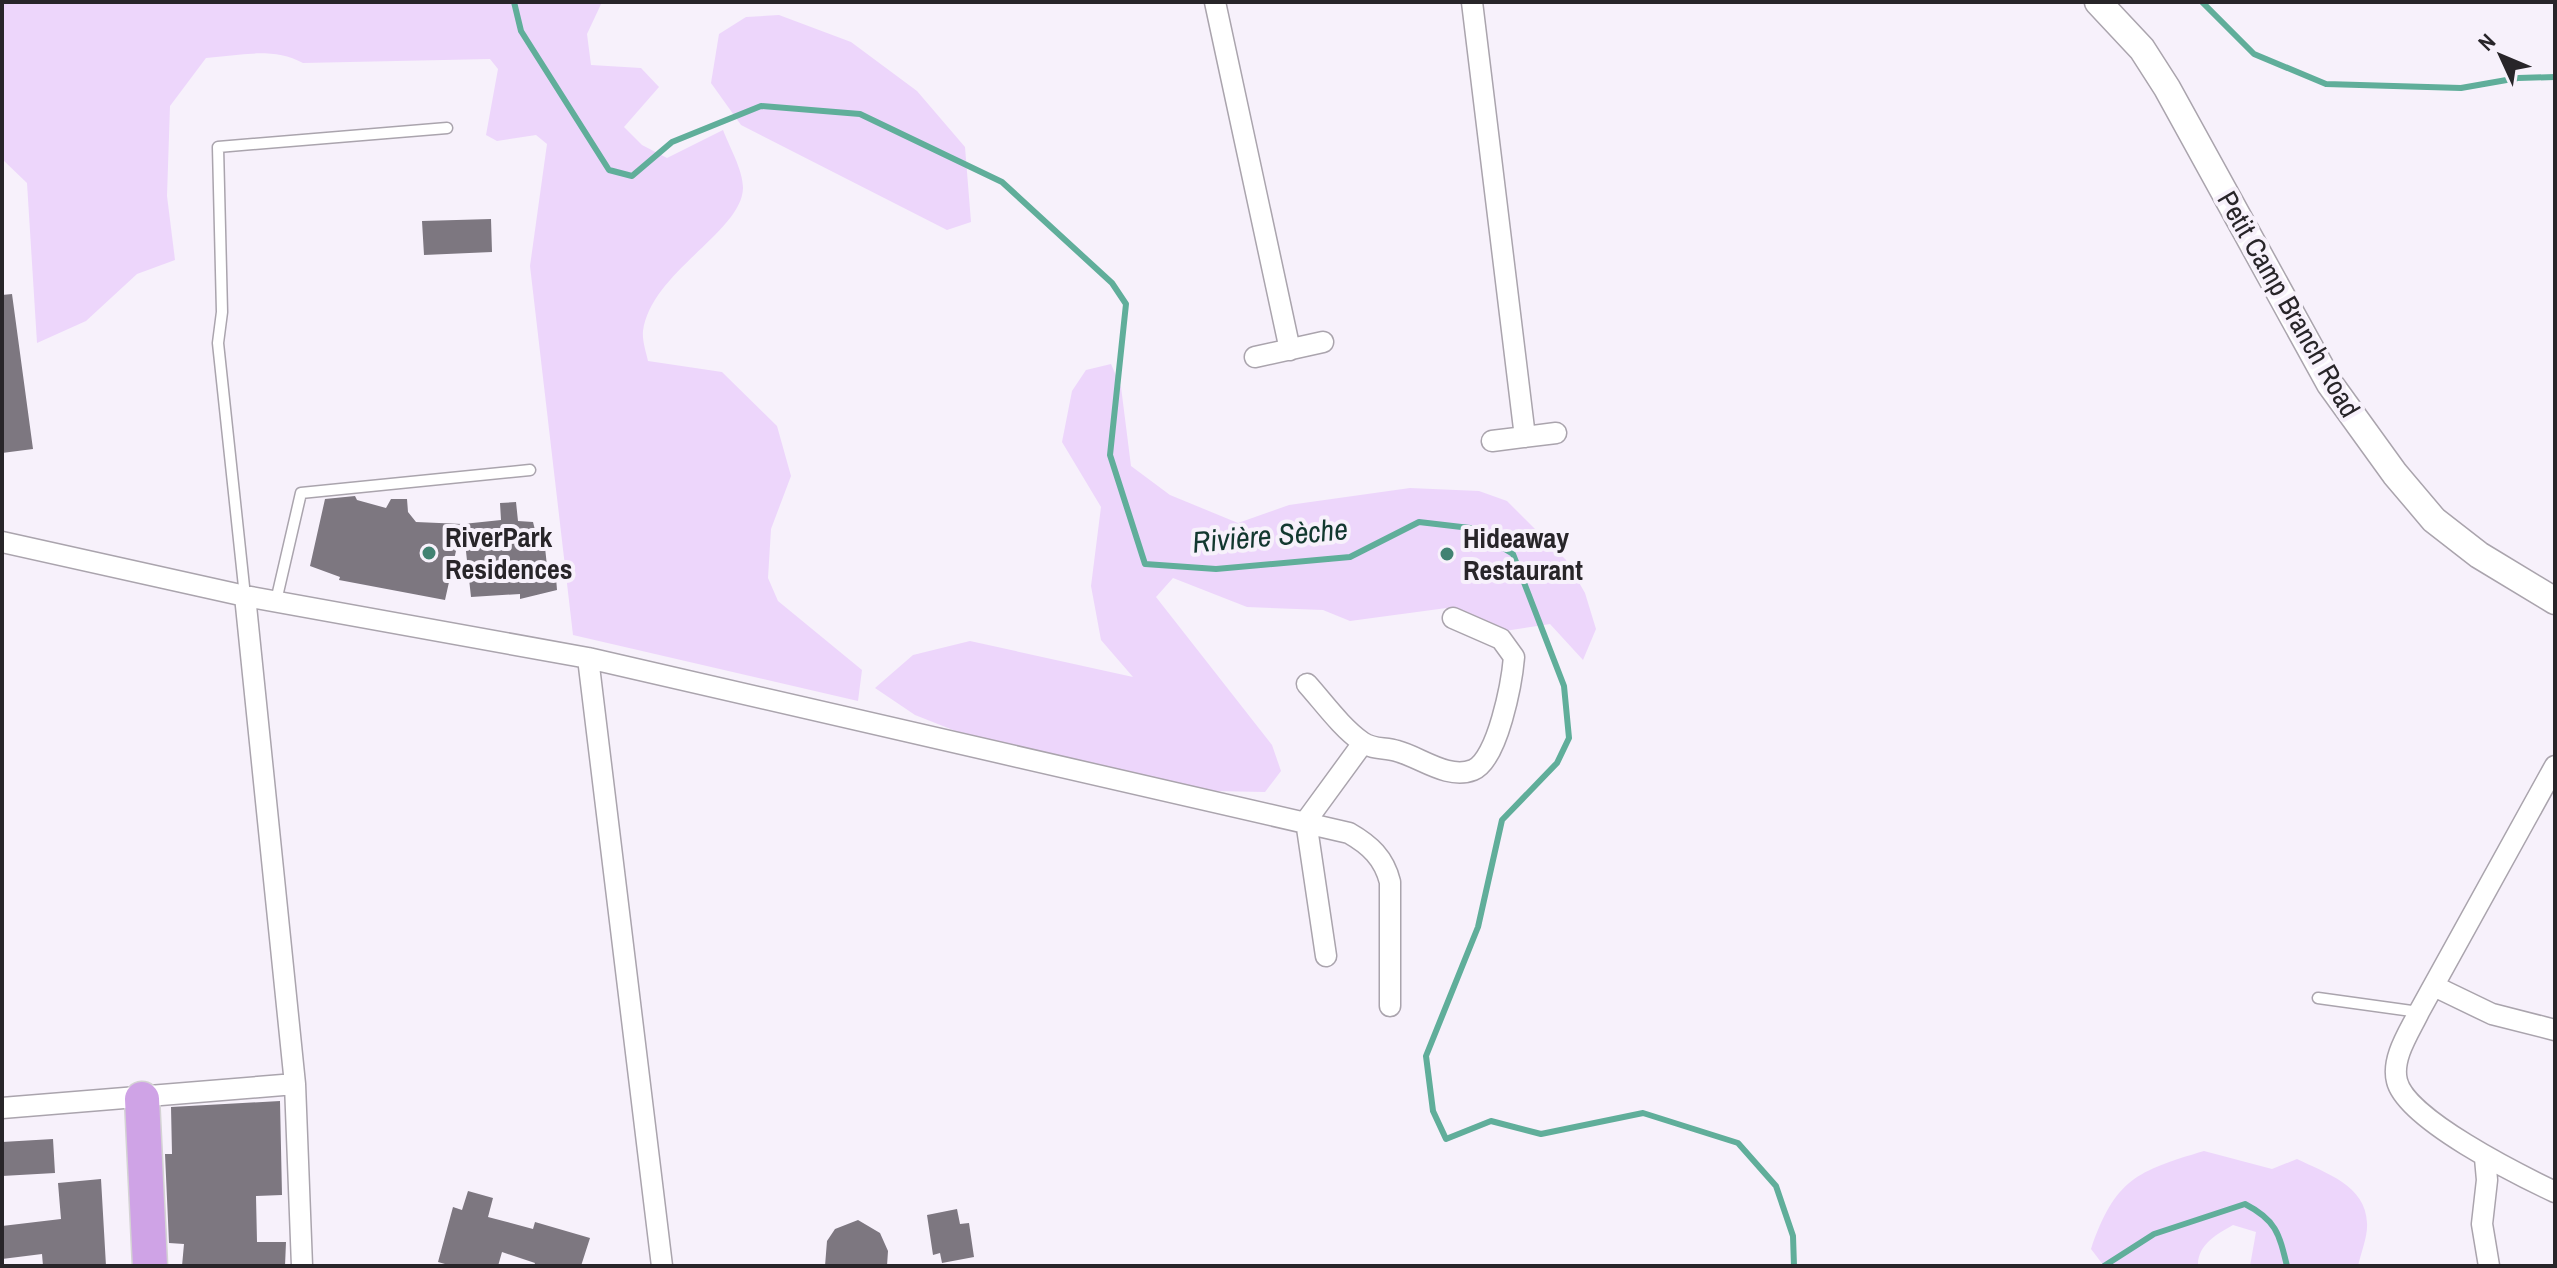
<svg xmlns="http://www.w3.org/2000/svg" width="2557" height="1268" font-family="'Archivo Narrow',sans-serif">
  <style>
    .green { fill: #edd6fb }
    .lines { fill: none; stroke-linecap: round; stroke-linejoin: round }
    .stream { stroke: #60ae9a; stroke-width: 6 }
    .building { fill: #7d7780 }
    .service-casing { stroke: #aaa4ad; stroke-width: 13 }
    .minor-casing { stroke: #aaa4ad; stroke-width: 23 }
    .tertiary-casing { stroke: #aaa4ad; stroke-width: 29 }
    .primary-casing { stroke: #d4d3d4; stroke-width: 37 }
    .service { stroke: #fff; stroke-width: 10 }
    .minor { stroke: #fff; stroke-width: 20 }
    .tertiary { stroke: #fff; stroke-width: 26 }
    .primary { stroke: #cfa3e6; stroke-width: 34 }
    .poi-dot { fill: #418272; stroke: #f7f1fb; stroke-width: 3 }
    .labels { text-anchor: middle; stroke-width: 8; stroke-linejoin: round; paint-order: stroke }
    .street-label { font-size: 28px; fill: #282529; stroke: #f7f1fb }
    .poi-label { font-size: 28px; font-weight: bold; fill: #282529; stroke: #f7f1fb; text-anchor: start }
    .water-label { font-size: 30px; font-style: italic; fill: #12382f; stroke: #f7f1fb }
  </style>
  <rect width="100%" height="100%" fill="#f7f1fb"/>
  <path class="green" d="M2 2H602L587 34 591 65 641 68 659 87 624 127 642 145 667 158 723 130C729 146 743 170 743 188 742 232 651 272 643 331 642 340 646 352 648 361L722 372 777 426 791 476 771 529 768 578 778 601 862 670 858 701 573 635 530 266 547 144 536 135 497 141 486 135 498 69 490 59 303 63C273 47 240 55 206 58L170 106 167 196 175 260 137 274 86 321 37 343 27 183 2 159Z
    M779 15 851 42 917 91 965 147 971 222 947 230 741 125 711 83 719 34 746 17Z
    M1111 364 1121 387 1131 466 1170 495 1238 523 1289 505 1410 488 1479 491 1507 501 1566 560 1585 593 1596 629 1583 660 1550 624 1498 632 1454 607 1350 621 1323 610 1247 607 1173 578 1156 597 1272 745 1281 771 1265 792 1213 791 986 743 915 715 875 688 913 655 970 641 1133 677 1101 640 1091 586 1101 507 1062 442 1072 391 1086 370Z
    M2204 1151 2272 1169 2297 1159C2325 1173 2366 1185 2367 1223 2368 1236 2361 1253 2358 1266H2250L2256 1232 2233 1225C2217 1234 2197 1245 2198 1266H2104L2091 1249C2115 1179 2137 1171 2204 1151Z"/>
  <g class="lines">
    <path class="stream" d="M514 2 521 31 609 170 632 176 672 142 761 106 860 114 1002 182 1112 283 1126 304 1110 455 1145 564 1216 569 1350 557 1419 522 1470 528 1513 554 1564 686 1569 738 1557 763 1502 820 1478 927 1426 1056 1433 1111 1446 1139 1491 1121 1541 1134 1643 1113 1738 1143 1776 1186 1793 1236 1794 1266
      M2202 2 2254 54 2326 84 2461 88 2518 78 2555 77
      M2104 1266 2154 1234 2245 1204C2276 1220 2279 1233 2287 1266"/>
  </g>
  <path class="building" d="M491 219 492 252 424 255 422 221Z
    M12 294 33 449 2 453V295Z
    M355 496 357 500 386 508 391 499H407L408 512 416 522 462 524 445 600 339 580 340 577 310 566 325 499Z
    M516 502 518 521 533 522 535 530 543 529 547 566 555 565 557 590 520 599V594L471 597 463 524 501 520 500 503Z
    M280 1101 282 1195 256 1196 257 1242H286L285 1266H182L184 1244 169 1243 165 1154H172L171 1107Z
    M53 1139 55 1173 2 1176V1142Z
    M101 1179 106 1266H43L42 1254 2 1259V1226L61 1219 58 1183Z
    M468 1191 493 1198 488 1217 533 1229 535 1222 590 1238 581 1266H534L535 1263 502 1252 498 1266H452L438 1262 453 1207 462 1210Z
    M957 1209 960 1224 969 1223 974 1257 942 1263 940 1253 933 1255 927 1215Z
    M858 1220 880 1233 888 1251 887 1266H825L827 1241 835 1229Z"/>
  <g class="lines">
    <g class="service-casing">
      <path id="service" d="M245 596 218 343 222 312 218 147 447 128
        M276 601 301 493 530 470
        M2318 998 2419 1012"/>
    </g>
    <g class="minor-casing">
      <path id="minor" d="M1215 2 1290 350
        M1472 2 1525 437
        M1255 357 1323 342
        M1492 441 1556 433
        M2 542 245 596 588 658 1349 833C1370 845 1384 858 1390 882V1006
        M245 596 295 1084 302 1266
        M588 658 662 1266
        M1307 684C1324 703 1341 727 1362 742 1373 750 1385 747 1397 751 1420 757 1448 780 1473 770 1498 760 1512 681 1514 657L1501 639 1453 618
        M2555 766 2419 1012C2410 1031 2391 1058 2397 1081 2406 1119 2519 1175 2555 1192
        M1326 956 1306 821 1363 743
        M2436 987 2492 1014 2555 1030
        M2 1108 295 1084
        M2485 1158 2487 1180 2482 1224 2489 1266"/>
    </g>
    <g class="tertiary-casing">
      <path id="tertiary" d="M2098 2 2142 49 2167 88 2330 384 2395 474 2434 520 2479 555 2555 601"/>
    </g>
    <g class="primary-casing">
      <path id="primary" d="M142 1099 150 1266"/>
    </g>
    <use href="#service" class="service"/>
    <use href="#minor" class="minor"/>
    <use href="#tertiary" class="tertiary"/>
    <use href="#primary" class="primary"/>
  </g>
  <g class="poi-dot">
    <circle cx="429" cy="553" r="8"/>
    <circle cx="1447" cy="554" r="8"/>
  </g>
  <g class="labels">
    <g class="street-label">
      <text transform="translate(2289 304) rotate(60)" y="10">Petit Camp Branch Road</text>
    </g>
    <g class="poi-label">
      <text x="445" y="547">RiverPark<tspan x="445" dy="32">Residences</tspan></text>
      <text x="1463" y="548">Hideaway<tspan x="1463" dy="32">Restaurant</tspan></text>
    </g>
    <g class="water-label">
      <text transform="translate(1270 536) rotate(-5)" y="10">Rivière Sèche</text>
    </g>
  </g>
  <rect width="2557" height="1268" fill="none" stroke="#282529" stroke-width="8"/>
  <g transform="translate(2501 56) rotate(314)" stroke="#f7f1fb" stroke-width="6" paint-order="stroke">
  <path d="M0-6L14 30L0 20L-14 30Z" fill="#282529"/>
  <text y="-12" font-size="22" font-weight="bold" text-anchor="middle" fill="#282529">N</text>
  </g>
</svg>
